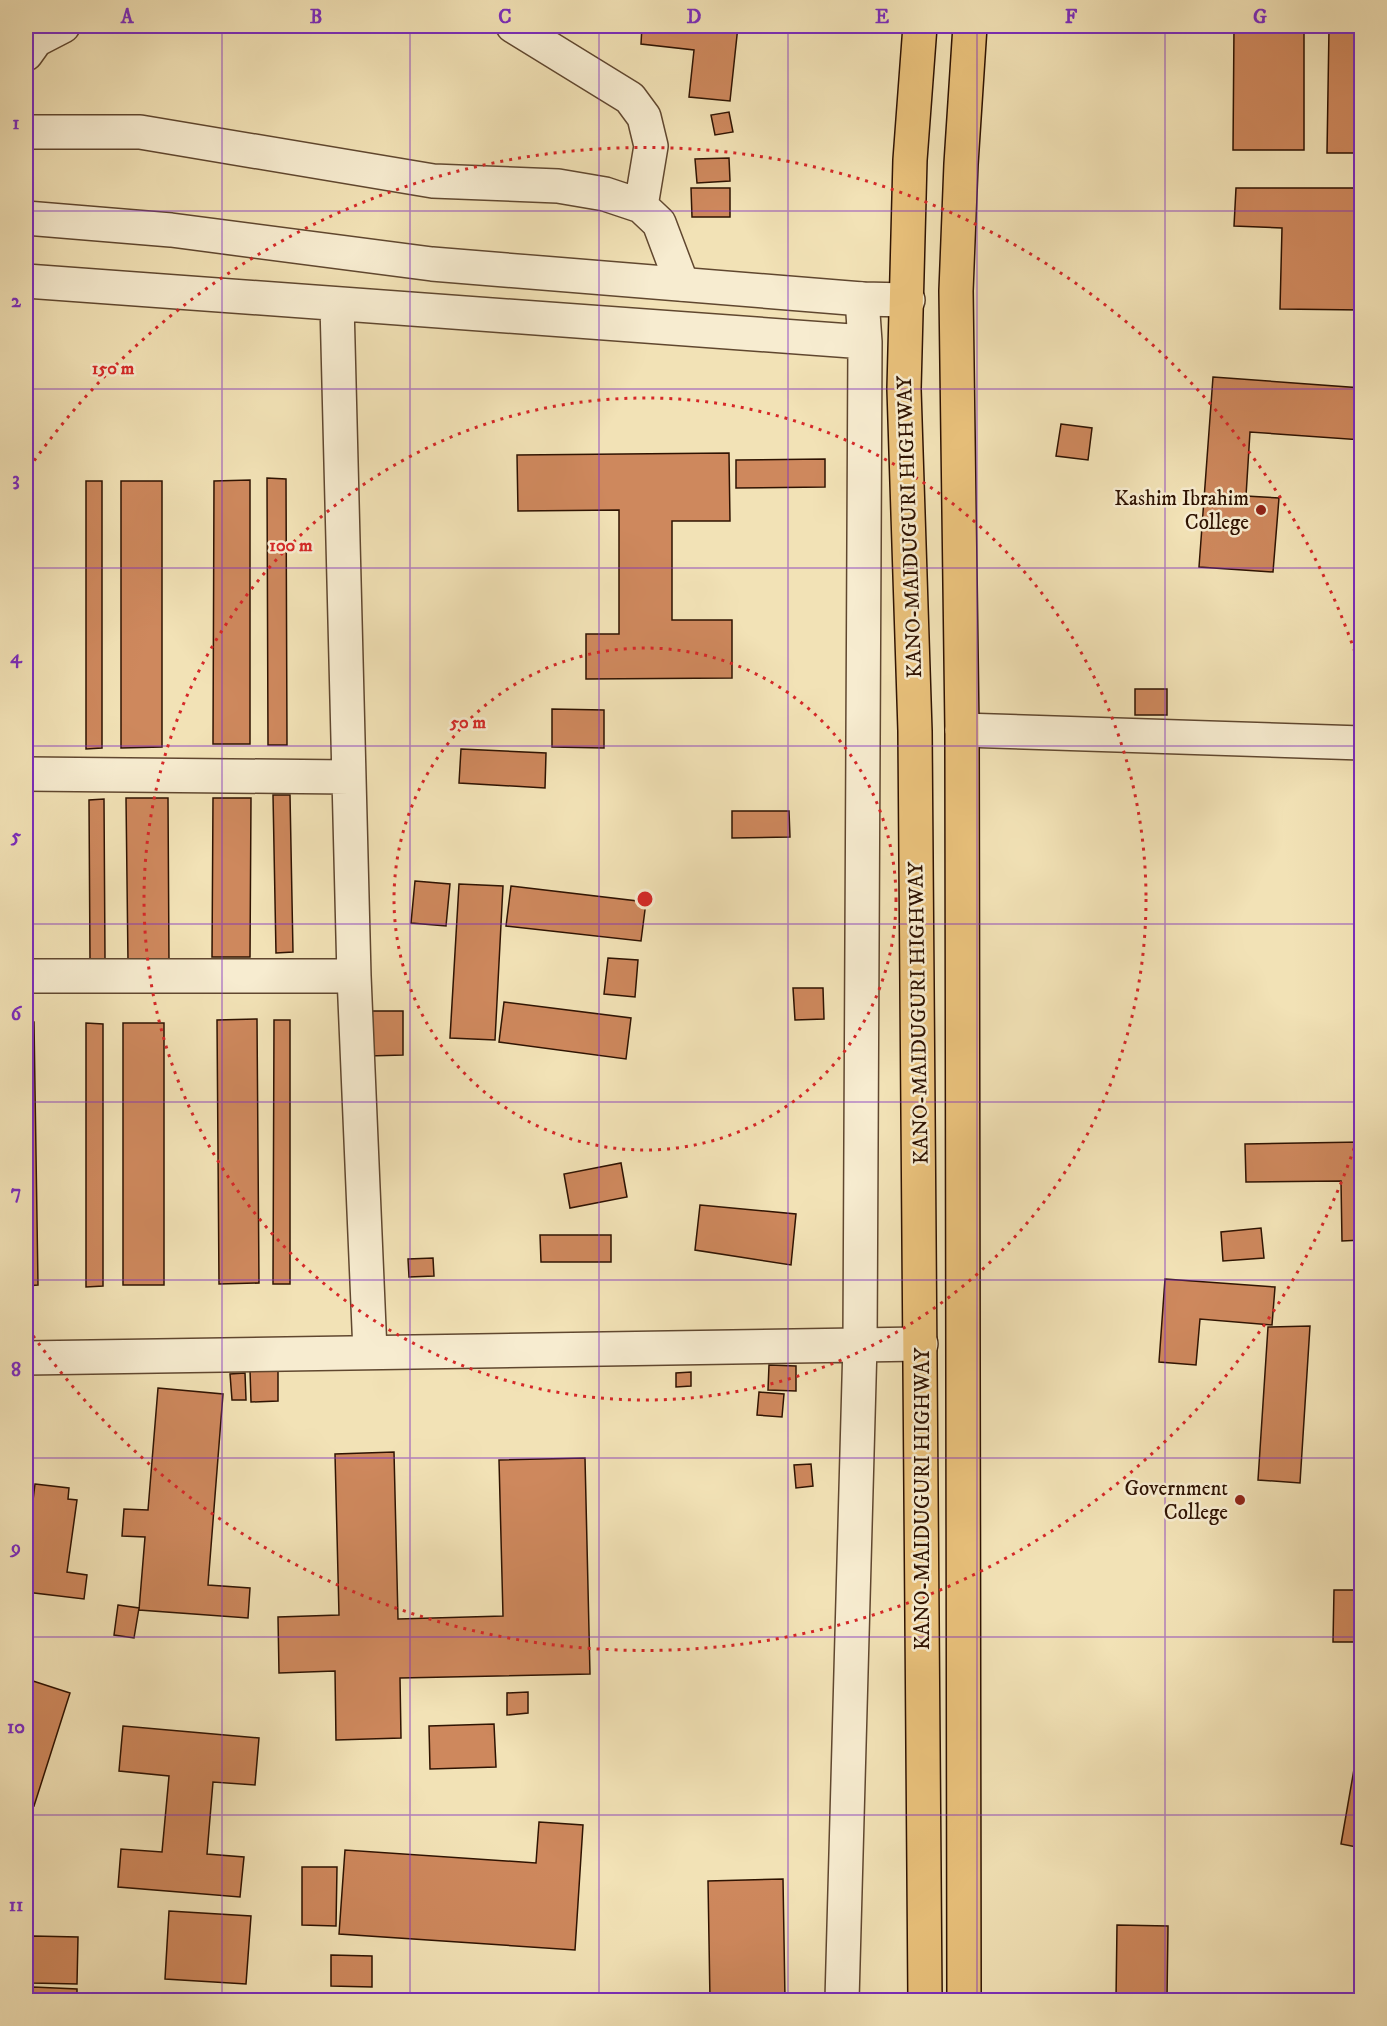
<svg xmlns="http://www.w3.org/2000/svg" width="1387" height="2026" font-family="'IM FELL DW Pica',serif">
  <style>
    .building { fill: #ce885d; stroke: #2f1302; stroke-width: 1.5 }
    .lines { fill: none; stroke-linecap: round; stroke-linejoin: round }
    .minor-casing { stroke: #60472f; stroke-width: 36 }
    .tertiary-casing { stroke: #60472f; stroke-width: 36 }
    .trunk-casing { stroke: #2f1302; stroke-width: 36 }
    .minor { stroke: #f7ecd0; stroke-width: 33 }
    .tertiary { stroke: #f7ecd0; stroke-width: 33 }
    .trunk { stroke: #e9c17b; stroke-width: 33 }
    .grid { fill: none; stroke: #7b2cbf; stroke-width: 1.5; stroke-opacity: 0.55 }
    .ring { fill: none; stroke: #d62828; stroke-width: 3; stroke-dasharray: 3 6 }
    .poi-dot { fill: #8f2418; stroke: #f7ecd0; stroke-width: 2 }
    .labels { text-anchor: middle; stroke-width: 5; stroke-linejoin: round; paint-order: stroke }
    .poi-label { font-size: 21px; fill: #2f1302; stroke: #f7ecd0; text-anchor: end }
    .street-label { font-size: 21px; fill: #2f1302; stroke: #f7ecd0 }
    .centre { fill: #d62828; stroke: #f7ecd0; stroke-width: 3 }
    .ring-label { font-size: 18px; text-anchor: middle; font-weight: bold; fill: #d62828; stroke: #f7ecd0; stroke-width: 5; stroke-linejoin: round; paint-order: stroke }
    .neatline { fill: none; stroke: #7b2cbf; stroke-width: 2 }
    .grid-label { font-size: 20px; text-anchor: middle; font-weight: bold; fill: #7b2cbf }
  </style>
  <rect width="100%" height="100%" fill="#f2e2b6"/>
  <filter id="stains"><feTurbulence type="fractalNoise" baseFrequency=".00333" numOctaves="4"/><feColorMatrix values="0 0 0 0 .2 0 0 0 0 .09 0 0 0 0 .02 0 0 0 .5 -.17"/></filter>
  <radialGradient id="worn" r=".72"><stop offset=".6" stop-color="#630" stop-opacity="0"/><stop offset="1" stop-color="#630" stop-opacity=".3"/></radialGradient>
  <path class="building" d="M642 26H738L730 101 689 97 694 50 641 44Z
    M1234 26H1304V150H1233Z
    M1329 28H1362V153H1327Z
    M729 112 733 132 715 135 711 115Z
    M729 158 730 181 697 183 695 159Z
    M691 188H730V217H692Z
    M1236 188H1362V310L1280 309 1282 228 1234 226Z
    M1213 377 1362 388V440L1250 432 1246 496 1279 498 1273 572 1199 567Z
    M1061 424 1092 428 1088 460 1056 456Z
    M729 453 730 521H672V620H732V678L586 679V634H619V510L518 511 517 455Z
    M825 459V487L736 488V460Z
    M267 478 286 479 287 745H268Z
    M250 480V744H213L214 481Z
    M86 481H102V748L86 749Z
    M121 481H162V747L121 748Z
    M26 482H31V739H26Z
    M1135 689H1167V715H1135Z
    M552 709 604 710V748L552 747Z
    M461 749 546 753 545 788 459 783Z
    M273 795H290L293 952 276 953Z
    M126 798H168L169 962H128Z
    M213 798H251L250 957H212Z
    M104 799 105 959H90L89 800Z
    M26 800H30L29 958H26Z
    M732 811H789L790 837 732 838Z
    M415 881 450 884 446 926 411 923Z
    M459 884 503 886 495 1040 450 1038Z
    M511 886 646 902 641 941 506 926Z
    M608 958 638 960 635 997 604 994Z
    M793 988H823L824 1019 795 1020Z
    M504 1002 631 1018 626 1059 499 1042Z
    M368 1011H403V1055L368 1056Z
    M257 1019 259 1283 219 1284 217 1020Z
    M274 1020H290V1284H273Z
    M34 1022 38 1285 26 1286V1023Z
    M86 1023 103 1024V1286L86 1287Z
    M123 1023H164V1285H123Z
    M1362 1142V1240L1342 1241 1341 1181 1246 1182 1245 1144Z
    M621 1163 627 1197 570 1208 564 1174Z
    M700 1205 796 1214 791 1265 695 1250Z
    M1261 1228 1264 1258 1223 1261 1221 1232Z
    M540 1235H611V1262H541Z
    M433 1258 434 1276 409 1277 408 1259Z
    M1165 1279 1275 1287 1272 1325 1200 1319 1196 1365 1159 1362Z
    M1310 1326 1300 1483 1258 1480 1268 1327Z
    M769 1365 796 1366V1391L768 1390Z
    M278 1369V1401L251 1402 250 1370Z
    M691 1372V1386L676 1387V1373Z
    M245 1373 246 1400H232L230 1374Z
    M158 1388 223 1394 208 1585 250 1588 248 1618 139 1610 145 1537 122 1536 124 1509 148 1510Z
    M759 1392 784 1394 782 1417 757 1415Z
    M394 1452 398 1619 503 1616 499 1460 585 1458 590 1674 400 1678 401 1738 336 1740 335 1671 279 1673 278 1617 339 1615 335 1454Z
    M811 1464 813 1486 796 1488 794 1465Z
    M35 1484 69 1488 68 1499 77 1500 67 1572 87 1575 84 1599 26 1592V1557Z
    M1334 1590H1362V1642H1333Z
    M118 1605 139 1608 134 1638 114 1635Z
    M33 1681 70 1693 34 1806 26 1803V1705Z
    M528 1692V1713L507 1715V1693Z
    M494 1724 496 1767 430 1769 429 1726Z
    M123 1726 259 1738 255 1785 213 1782 207 1854 244 1857 240 1897 118 1887 121 1849 162 1852 169 1776 119 1771Z
    M1361 1729H1362V1848L1341 1844Z
    M539 1822 583 1825 575 1950 339 1934 345 1850 536 1863Z
    M302 1867H337L336 1926 302 1925Z
    M783 1879 785 2000H710L708 1881Z
    M169 1911 251 1916 246 1984 165 1979Z
    M1117 1925 1168 1926 1167 2000H1116Z
    M33 1936 78 1937 77 1984 32 1983Z
    M331 1955 372 1956V1987L331 1986Z
    M33 1987 77 1989V2000H32Z
    M339 1997 368 1998 367 2000H339Z"/>
  <g class="lines">
    <g class="minor-casing">
      <path id="minor" d="M513 26 630 98 644 117 651 146 641 206
        M26 54 36 40 63 26
        M26 132H140L433 181 558 186 605 194 641 206 659 223 682 284
        M26 281 865 342
        M337 304 354 976 370 1352
        M962 730 1362 743
        M26 774 349 777
        M26 976H354
        M26 1358 921 1344
        M842 2000 860 1344 865 342 862 299"/>
    </g>
    <g class="tertiary-casing">
      <path id="tertiary" d="M26 218 171 230 432 264 862 299 908 300"/>
    </g>
    <g class="trunk-casing">
      <path id="trunk" d="M920 26 910 160 904 389 915 731 925 2000
        M964 2000 962 730 956 291 961 164 970 26"/>
    </g>
    <use href="#minor" class="minor"/>
    <use href="#tertiary" class="tertiary"/>
    <use href="#trunk" class="trunk"/>
  </g>
  <path class="grid" d="M222 26V2000M410 26V2000M599 26V2000M788 26V2000M977 26V2000M1165 26V2000M26 211H1362M26 389H1362M26 568H1362M26 746H1362M26 924H1362M26 1102H1362M26 1280H1362M26 1458H1362M26 1637H1362M26 1815H1362"/>
  <g class="ring">
    <circle cx="645" cy="899" r="251"/>
    <circle cx="645" cy="899" r="501"/>
    <path d="M1360 1131A752 752 0 0 1 29 1330M29 468A752 752 0 0 1 1360 667"/>
  </g>
  <g class="poi-dot">
    <circle cx="1261" cy="510" r="6"/>
    <circle cx="1240" cy="1500" r="6"/>
  </g>
  <g class="labels">
    <g class="poi-label">
      <text x="1249" y="505">Kashim Ibrahim<tspan x="1249" dy="24">College</tspan></text>
      <text x="1228" y="1495">Government<tspan x="1228" dy="24">College</tspan></text>
    </g>
    <g class="street-label">
      <text transform="translate(909 527) rotate(-92)" y="7">KANO-MAIDUGURI HIGHWAY</text>
      <text transform="translate(918 1013) rotate(-91)" y="7">KANO-MAIDUGURI HIGHWAY</text>
      <text transform="translate(922 1499) rotate(-90)" y="7">KANO-MAIDUGURI HIGHWAY</text>
    </g>
  </g>
  <circle cx="645" cy="899" r="9" class="centre"/>
  <g class="ring-label">
    <text x="113" y="374">150 m</text>
    <text x="291" y="551">100 m</text>
    <text x="468" y="728">50 m</text>
  </g>
  <rect width="1387" height="2026" fill="none" stroke="#f2e2b6" stroke-width="66"/>
  <rect x="33" y="33" width="1321" height="1960" class="neatline"/>
  <g class="grid-label">
    <text x="127" y="23">A</text>
    <text x="316" y="23">B</text>
    <text x="505" y="23">C</text>
    <text x="694" y="23">D</text>
    <text x="882" y="23">E</text>
    <text x="1071" y="23">F</text>
    <text x="1260" y="23">G</text>
    <text x="16" y="129">1</text>
    <text x="16" y="307">2</text>
    <text x="16" y="485">3</text>
    <text x="16" y="663">4</text>
    <text x="16" y="842">5</text>
    <text x="16" y="1020">6</text>
    <text x="16" y="1198">7</text>
    <text x="16" y="1376">8</text>
    <text x="16" y="1554">9</text>
    <text x="16" y="1733">10</text>
    <text x="16" y="1911">11</text>
  </g>
  <rect width="100%" height="100%" filter="url(#stains)"/>
  <rect width="100%" height="100%" fill="url(#worn)"/>
</svg>
